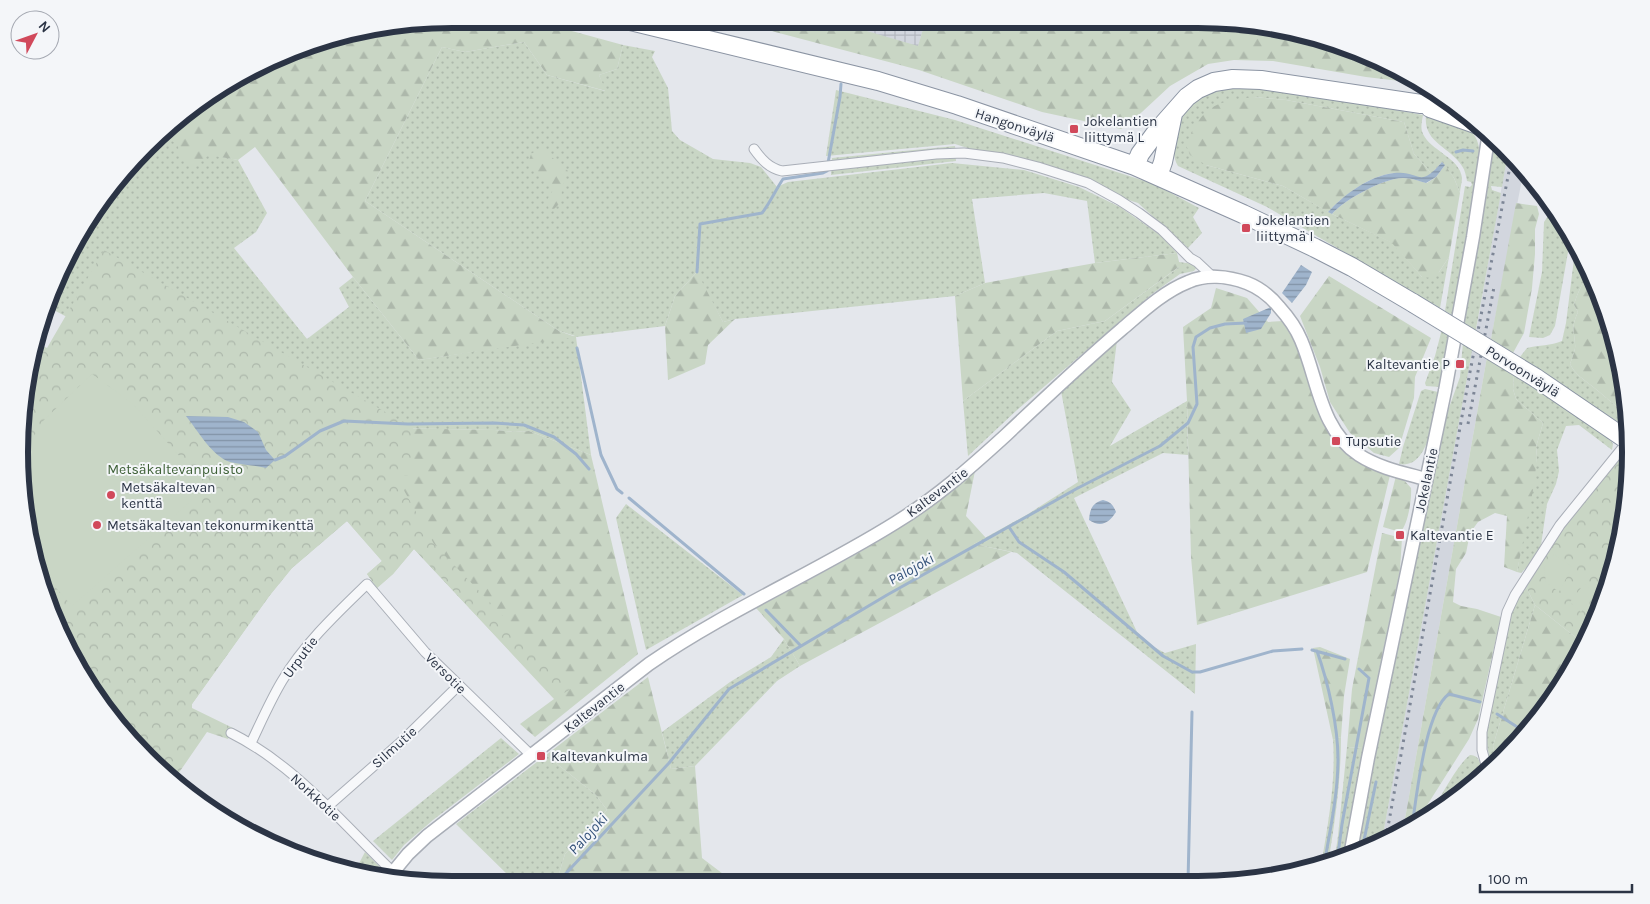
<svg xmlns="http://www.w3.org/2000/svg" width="1650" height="904" font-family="Karla,sans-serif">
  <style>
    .built { fill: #d2d6de }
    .industrial { fill: url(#industrial-grid) }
    .grass { fill: url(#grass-dots) }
    .forest { fill: url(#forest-firs) }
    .park { fill: url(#park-crowns) }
    .pitch { fill: #c9d6c5 }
    .water { fill: url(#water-rules) }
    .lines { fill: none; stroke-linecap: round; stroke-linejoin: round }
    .stream { stroke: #9fb4cc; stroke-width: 3 }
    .street-casing { stroke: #a9aeb7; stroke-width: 11 }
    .secondary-casing { stroke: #a9aeb7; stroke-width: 15 }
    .highway-casing { stroke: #8b94a3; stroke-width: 20 }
    .street { stroke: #f7f8fa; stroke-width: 9 }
    .secondary { stroke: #fff; stroke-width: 12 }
    .highway { stroke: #fff; stroke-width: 18 }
    .rail { stroke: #7d8696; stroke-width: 3; stroke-dasharray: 2.5 5; stroke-linecap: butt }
    .highway-bridge-casing { stroke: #8b94a3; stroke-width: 20; stroke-linecap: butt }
    .highway-bridge { stroke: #fff; stroke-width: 18 }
    .poi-dot { fill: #d1495b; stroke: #f4f6f9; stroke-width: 2 }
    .labels { text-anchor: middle; stroke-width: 4; stroke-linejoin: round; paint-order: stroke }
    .poi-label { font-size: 14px; fill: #2b3445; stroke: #f4f6f9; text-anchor: start }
    .street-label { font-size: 14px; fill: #2b3445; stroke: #f4f6f9 }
    .park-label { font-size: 14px; fill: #3f6138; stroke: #f4f6f9 }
    .water-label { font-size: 15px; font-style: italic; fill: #34527a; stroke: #f4f6f9 }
    .rim { fill: none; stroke: #2b3445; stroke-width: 6 }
  </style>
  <defs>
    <pattern id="industrial-grid" width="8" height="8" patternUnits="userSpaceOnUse" patternTransform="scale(1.25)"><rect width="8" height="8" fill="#d2d6de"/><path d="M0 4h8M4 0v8" fill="none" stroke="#b4b8c0"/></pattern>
    <pattern id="grass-dots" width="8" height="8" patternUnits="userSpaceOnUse" patternTransform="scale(1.25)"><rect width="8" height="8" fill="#c9d6c5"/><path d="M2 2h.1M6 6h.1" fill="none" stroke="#adb8ab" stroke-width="1.8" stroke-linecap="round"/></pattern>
    <pattern id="forest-firs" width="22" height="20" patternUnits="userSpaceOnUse" patternTransform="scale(1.25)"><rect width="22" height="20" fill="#c9d6c5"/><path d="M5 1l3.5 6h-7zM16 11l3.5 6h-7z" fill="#adb8ab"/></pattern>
    <pattern id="park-crowns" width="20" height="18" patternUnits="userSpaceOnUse" patternTransform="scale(1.25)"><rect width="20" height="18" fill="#c9d6c5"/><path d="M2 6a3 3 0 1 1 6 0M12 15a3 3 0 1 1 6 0" fill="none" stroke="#adb8ab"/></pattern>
    <pattern id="water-rules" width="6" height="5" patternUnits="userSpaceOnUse" patternTransform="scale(1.25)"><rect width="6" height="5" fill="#9fb4cc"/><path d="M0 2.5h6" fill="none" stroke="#8293a7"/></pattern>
  </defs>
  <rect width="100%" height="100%" fill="#e4e7ec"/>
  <path class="built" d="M1508 152 1524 169 1491 339 1476 330Z
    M1472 348 1487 357 1403 830 1382 840Z"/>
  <path class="industrial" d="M826 19H926L918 47Z"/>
  <path class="grass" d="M524 42 547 75 605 91 599 75 617 69 623 45 655 51 652 57 668 88 672 131 680 140 713 159 750 163 761 167 777 187 788 182 952 163 1024 170 1079 187 1120 207 1160 235 1177 253 1095 263 1087 201 1044 193 972 199 985 283 955 296 735 319 723 322 696 273 675 296 665 326 576 337 591 455 529 431 515 432 495 430 332 427 67 317 48 307 92 211 163 135C186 150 211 155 238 160L267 213 256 232 234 248 307 339 349 307 339 288 353 277 419 360 575 336 559 331 365 201 442 47 465 52Z
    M1237 87H1255L1296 92 1423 115C1422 121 1420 128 1423 134 1431 151 1460 158 1462 178 1462 183 1460 188 1460 193L1454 178 1442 162 1431 174 1427 168 1414 154 1404 122 1286 100 1254 97 1206 165 1283 186 1332 214 1393 243 1422 277 1439 272 1449 257 1440 308 1267 207 1178 166C1172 156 1174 147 1176 136 1183 101 1205 92 1237 87Z
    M836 90 955 120 1154 184 1199 208 1193 217 1202 233 1188 248 1138 203 955 144 826 156Z
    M1426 115 1472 132C1480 142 1480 152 1479 164L1454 316 1445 311 1465 186 1470 187 1472 185 1471 182 1467 181C1466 176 1465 170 1462 166 1449 146 1423 143 1426 115Z
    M1494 138 1508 152 1502 187 1491 186 1492 190 1501 193 1382 840 1357 852 1377 747 1445 419 1460 377 1463 342 1460 340Z
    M955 146 956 161 831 175 832 158Z
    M1553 212 1562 222 1571 235 1555 326 1550 335 1543 338 1529 337 1542 272 1544 222 1548 216Z
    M1576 243 1589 268C1585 281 1577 292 1574 305L1578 312C1571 328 1574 328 1575 344 1576 350 1572 358 1570 364 1575 374 1583 379 1592 386 1605 396 1616 407 1629 416L1630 426H1624L1520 357 1527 348C1539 345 1551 346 1562 341L1566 323Z
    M1179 262 1194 264 1197 267 1194 271 1180 274 1152 294 1017 410 968 456 963 401 1057 331 1105 321 1179 267Z
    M1442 329 1450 334 1440 387 1426 386 1425 383 1435 356Z
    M1117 340 1112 382 1131 410 1110 446 1187 401 1188 455 1163 453 1074 498 1137 632 1154 647 1165 653 1196 644 1195 694 1017 553 974 544 1028 514 1078 482 1061 391Z
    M1514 374 1609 437 1613 444 1612 450 1579 425 1566 426 1557 450 1559 471 1556 484 1547 504 1541 545 1529 565 1521 573 1517 572 1537 457 1536 447 1543 423 1516 399 1513 389Z
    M1425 389 1438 392C1434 413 1430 470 1399 464L1403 447 1421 391Z
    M626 504 743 595 646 650 616 518Z
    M1525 585 1535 605 1493 746 1497 764 1491 770 1487 744 1486 729 1509 615Z
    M784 639 800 666 777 681 695 766 671 769 662 732 730 682 771 657Z
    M1341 737C1341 780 1335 822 1328 864L1321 866C1328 824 1336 782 1333 740Z
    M501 738 519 754 433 820 404 845 392 860 373 841Z
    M1347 747 1363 748 1343 860 1334 863 1338 836Z
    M546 755 596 795 607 810 565 854 557 880 554 884H517L456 824Z
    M1470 755C1481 755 1481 767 1483 776L1438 812 1430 816C1438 801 1457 765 1470 755Z
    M365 852 384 871V876L355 871Z"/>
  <path class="forest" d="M452 19H528L623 45 617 69 599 75 606 91 547 75 524 42 465 52 442 47 365 201 559 331 576 337 419 360 353 277 255 147 238 160 209 155 191 167 179 157 178 145 163 135 188 108 313 42Z
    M726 19H826L918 46 926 19 1226 20 1337 42 1415 77 1425 84 1366 77 1273 61 1234 60 1208 64 1170 86 1142 112 1121 129 1042 112 919 70Z
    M1254 97 1286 100 1404 122 1414 154 1427 168 1431 174C1429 175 1427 177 1424 178 1417 179 1406 173 1397 173 1373 173 1344 195 1328 212L1283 186 1206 165 1190 155 1186 145C1203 106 1213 102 1254 97Z
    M541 148 568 171 562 188 561 202 551 212 549 210 547 200 553 190 528 165 531 154Z
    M1445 165 1454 178 1460 193 1449 257 1439 272 1432 278 1422 277 1392 243 1332 214C1344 200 1385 177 1404 178 1411 178 1419 181 1427 183L1436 177Z
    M1516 203 1537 206 1539 214 1535 229V254L1532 288 1524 333 1513 353 1491 339Z
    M1177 253 1180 266 1105 321 1057 331 963 401 955 296 985 283 1095 263Z
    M1589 268 1617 340 1629 416C1616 407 1605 396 1592 386 1583 379 1575 374 1570 364 1572 358 1576 350 1575 344 1574 328 1571 328 1578 312L1574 305C1577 292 1585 281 1589 268Z
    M697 272 723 322 735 319 708 345 705 364 668 380 665 326 675 296Z
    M1329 276 1431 338 1415 377 1414 398 1399 448 1389 457 1374 453 1350 433 1330 402 1320 367 1300 316Z
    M1216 288 1247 298 1268 322 1283 321 1297 345 1322 422 1337 446 1362 464 1390 475 1367 572 1197 625 1191 557 1187 401 1183 327 1211 308Z
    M1487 357 1514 374 1513 389 1516 399 1543 423 1536 447 1537 457 1534 485 1517 572 1504 567 1507 516 1495 513 1478 522 1470 533 1466 553 1456 569 1453 602 1461 606 1477 609 1501 617 1478 719 1469 739 1426 807 1419 822 1403 830Z
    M332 427 495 430 515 432 529 431 591 455 638 654 535 737 520 724 554 699 414 549 393 574 377 588 367 574 382 561 347 521 292 568 270 595 192 704V708L92 682 65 639 66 632Z
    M975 471 966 516 986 538 974 544 1011 552 800 666 784 639 756 608C818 575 880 544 937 503 950 493 962 482 975 471Z
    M1396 476 1403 479 1411 488C1412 498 1408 526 1400 532L1383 527Z
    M1382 533 1402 538 1400 570 1363 748 1347 747 1352 689Z
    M1535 605 1584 644 1573 669 1505 758 1497 764 1493 746Z
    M1320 647 1350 659 1344 696 1341 737 1333 740 1313 648Z
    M648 677 671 769 695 766 702 858 735 883 554 884 557 880 565 854 607 810 596 795 546 755Z"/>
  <path class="park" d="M104 250 413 428 412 475 396 476 434 544 572 688 555 699 414 549 393 574 377 588 367 574 382 561 347 521 292 568 270 595 192 704V708L233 728 228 739 207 732 176 777 257 837 235 827 126 737 52 618 20 480 31 366 34 361 32 360 33 341 47 348Z
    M1625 451 1629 454 1628 509 1608 592 1584 644 1535 605 1523 581 1560 525Z"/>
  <path class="pitch" d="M92 374 133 404 207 487 72 606 41 571 20 480 22 456 43 421Z
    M1554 554 1572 567 1559 592 1546 582 1544 568Z
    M1584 584 1595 593 1581 612 1570 602Z"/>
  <path class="water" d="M1442 162 1445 165 1436 177 1426 183C1419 181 1411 178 1404 178 1385 177 1344 200 1332 214L1328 212C1345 194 1369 176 1394 173 1421 170 1418 190 1442 162Z
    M1301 265 1312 272 1306 285 1292 303 1282 293Z
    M1271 307V313L1261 329 1246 333 1243 319Z
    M186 416 228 417 244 422 258 432 266 450 275 460 266 468C254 465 241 465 230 462 212 456 198 431 186 416Z
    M1103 500C1111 502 1113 505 1116 512 1109 523 1101 528 1089 520 1090 509 1092 503 1103 500Z"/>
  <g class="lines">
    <path class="stream" d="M1456 152 1463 150 1473 151
      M828 163 840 97 841 84
      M697 272 700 224 762 213C770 203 775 191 783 179L823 173 827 171
      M577 348 601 455 617 489 622 493
      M275 460 285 456 320 431 344 421 408 424 494 423 524 425 554 437 576 454 589 469
      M629 498 744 594
      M1009 527 1019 542 1064 572 1163 656 1192 672H1200L1273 651 1302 649
      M766 610 801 646
      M1312 650 1345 659
      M1317 651C1328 682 1338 726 1338 759 1338 794 1330 831 1324 865
      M1497 714 1525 732
      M1412 826C1417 795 1425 711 1449 694L1480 702
      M1362 850 1376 782
      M1337 862 1342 824 1369 678 1359 669
      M1188 882 1192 712
      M556 884 669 763 729 689 887 595 1076 489 1160 446 1188 423 1197 404 1193 347 1196 337 1210 328 1225 324 1246 323"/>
    <g class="street-casing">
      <path id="street" d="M754 149C762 160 769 168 782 171L936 154 964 153 1003 158 1038 167 1088 183 1119 200 1139 213 1162 230 1190 258 1197 262 1213 277
        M231 733C295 765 342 823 393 872
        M251 743C261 722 270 701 282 681 304 644 336 614 367 584L425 652 532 756
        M1488 772 1482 750V732L1507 612 1515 595 1560 525 1628 441
        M327 807 401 742 458 686"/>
    </g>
    <g class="secondary-casing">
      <path id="secondary" d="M1350 856 1368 758 1445 391 1473 237 1489 132
        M389 877 408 854 427 836 649 664C727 610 815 573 895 523 936 498 971 467 1006 435 1044 399 1082 363 1122 329 1142 312 1163 292 1188 282 1206 274 1228 276 1247 283 1260 288 1270 296 1279 307 1288 317 1296 328 1301 340 1318 379 1320 430 1359 455 1379 468 1404 473 1426 479"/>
    </g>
    <g class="highway-casing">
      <path id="highway" d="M622 19 878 81 957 105 1135 166 1243 214 1315 248 1352 267 1413 303
        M1430 108 1484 127
        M1135 166 1140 154 1157 131 1187 97 1198 89 1214 82 1233 79 1261 80 1421 104H1452
        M1158 176 1163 162 1173 114
        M1536 378 1630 442"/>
    </g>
    <use href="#street" class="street"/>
    <use href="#secondary" class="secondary"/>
    <use href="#highway" class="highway"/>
    <path class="rail" d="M1468 424 1494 287
      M1386 838 1470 372 1512 156"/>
    <g class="highway-bridge-casing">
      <path id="highway-bridge" d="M1413 303 1536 378"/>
    </g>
    <use href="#highway-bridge" class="highway-bridge"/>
  </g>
  <g class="poi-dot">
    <rect x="1069" y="124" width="10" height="10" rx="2.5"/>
    <rect x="1241" y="223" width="10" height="10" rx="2.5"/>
    <rect x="1455" y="359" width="10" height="10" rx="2.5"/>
    <rect x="1331" y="436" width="10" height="10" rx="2.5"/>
    <circle cx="111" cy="495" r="5"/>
    <circle cx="97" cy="525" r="5"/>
    <rect x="1395" y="530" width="10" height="10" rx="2.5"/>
    <rect x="536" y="751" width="10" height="10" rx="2.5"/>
  </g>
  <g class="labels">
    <g class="poi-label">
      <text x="1084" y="126">Jokelantien<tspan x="1084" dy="16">liittymä L</tspan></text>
      <text x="1256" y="225">Jokelantien<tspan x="1256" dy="16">liittymä I</tspan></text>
      <text x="1450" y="369" text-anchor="end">Kaltevantie P</text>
      <text x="1346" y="446">Tupsutie</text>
      <text x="121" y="492">Metsäkaltevan<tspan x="121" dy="16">kenttä</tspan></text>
      <text x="107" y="530">Metsäkaltevan tekonurmikenttä</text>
      <text x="1410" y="540">Kaltevantie E</text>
      <text x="551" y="761">Kaltevankulma</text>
    </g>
    <g class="street-label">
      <text transform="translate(1015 125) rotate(18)" y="5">Hangonväylä</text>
      <text transform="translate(1523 371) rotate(32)" y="5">Porvoonväylä</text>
      <text transform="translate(1426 480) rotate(-78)" y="5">Jokelantie</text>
      <text transform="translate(937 492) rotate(-37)" y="5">Kaltevantie</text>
      <text transform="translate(300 657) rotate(-53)" y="5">Urputie</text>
      <text transform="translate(446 673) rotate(45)" y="5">Versotie</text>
      <text transform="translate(594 707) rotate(-38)" y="5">Kaltevantie</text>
      <text transform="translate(394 747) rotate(-42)" y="5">Silmutie</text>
      <text transform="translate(316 797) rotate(43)" y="5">Norkkotie</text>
    </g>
    <g class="park-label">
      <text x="175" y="474">Metsäkaltevanpuisto</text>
    </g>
    <g class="water-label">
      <text transform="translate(911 569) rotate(-29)" y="5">Palojoki</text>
      <text transform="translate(588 834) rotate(-47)" y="5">Palojoki</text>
    </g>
  </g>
  <path d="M0 0H1650V904H0ZM452 28H1198A424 424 0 0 1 1622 452V452A424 424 0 0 1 1198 876H452A424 424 0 0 1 28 452V452A424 424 0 0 1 452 28Z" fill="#f4f6f9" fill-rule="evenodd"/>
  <path class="rim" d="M452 28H1198A424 424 0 0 1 1622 452V452A424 424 0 0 1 1198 876H452A424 424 0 0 1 28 452V452A424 424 0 0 1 452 28Z"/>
  <g transform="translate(35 35) rotate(49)"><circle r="24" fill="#f4f6f9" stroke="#a4a8b1"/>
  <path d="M0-4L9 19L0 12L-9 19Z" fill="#d1495b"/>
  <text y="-8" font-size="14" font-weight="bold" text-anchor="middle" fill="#2b3445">N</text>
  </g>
  <path d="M1480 884v8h152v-8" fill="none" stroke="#2b3445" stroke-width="2.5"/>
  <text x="1488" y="884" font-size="15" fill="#2b3445" stroke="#f4f6f9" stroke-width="4" paint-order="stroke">100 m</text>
</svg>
